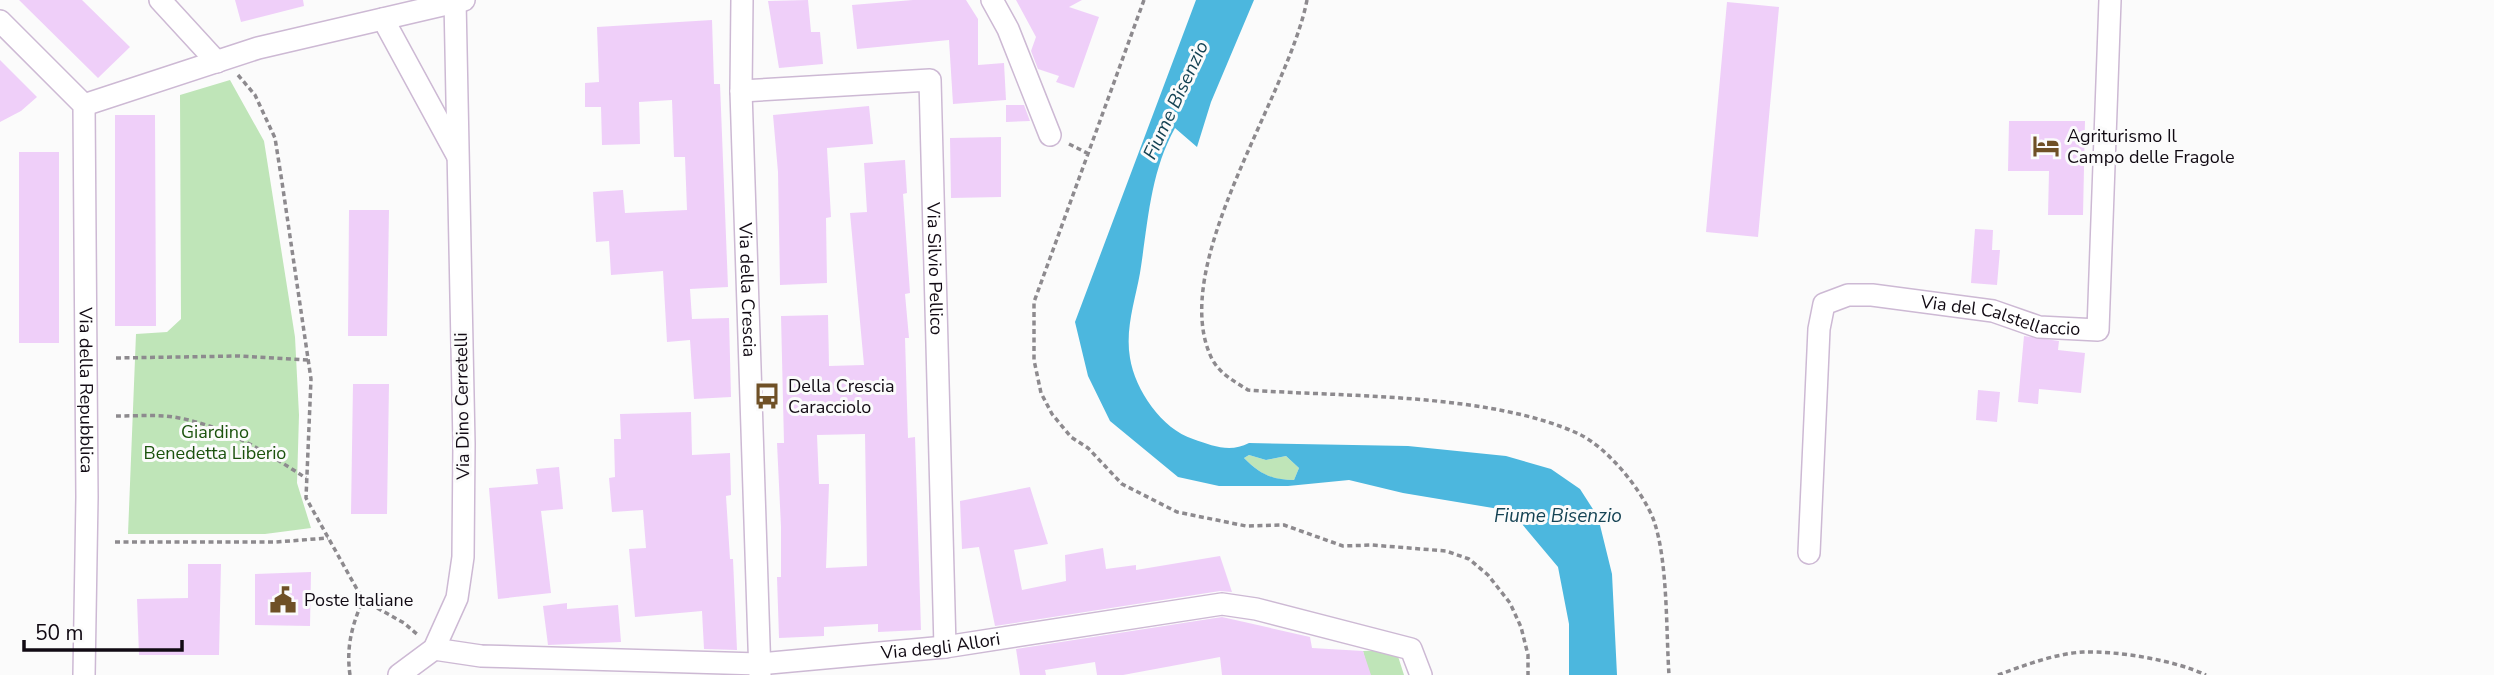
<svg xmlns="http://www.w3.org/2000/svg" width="2494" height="675" font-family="'Nunito Sans',sans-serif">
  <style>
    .green { fill: #bfe5b8 }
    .water { fill: #4cb7de; fill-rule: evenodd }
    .building { fill: #efcff9; fill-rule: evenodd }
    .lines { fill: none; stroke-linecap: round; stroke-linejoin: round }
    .minor-casing { stroke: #cdb9d4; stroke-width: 24 }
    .path { stroke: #8d8a8e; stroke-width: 3.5; stroke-dasharray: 5 3.5; stroke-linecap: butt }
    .minor { stroke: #fff; stroke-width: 21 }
    .labels { text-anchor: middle; stroke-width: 6; stroke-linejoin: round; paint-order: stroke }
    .poi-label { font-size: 18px; fill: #110a13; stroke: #fbfbfb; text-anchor: start }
    .street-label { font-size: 18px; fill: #110a13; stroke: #fbfbfb }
    .park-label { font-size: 18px; fill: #1b520d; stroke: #fbfbfb }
    .water-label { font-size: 19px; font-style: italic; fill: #154354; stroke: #fbfbfb }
  </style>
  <rect width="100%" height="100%" fill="#fbfbfb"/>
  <path class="green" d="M230 80 264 141 295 337 299 415 297 483 311 528 265 534H128L136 334 167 332 181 319 180 95Z
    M1249 455 1266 460 1286 456 1299 468 1294 480C1271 480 1260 474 1244 458Z
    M1396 650 1404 675H1369L1363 651Z"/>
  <path class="water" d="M1196 0H1254L1211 102 1197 147 1175 128C1150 173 1148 223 1140 273 1135 301 1125 329 1130 358 1135 390 1162 429 1193 439 1213 446 1230 453 1249 443L1408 446 1506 456 1551 469 1580 489 1598 517 1612 574 1617 675H1569V624L1558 567 1511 511 1403 493 1349 480 1288 486H1219L1178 477 1110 421 1088 376 1075 322ZM1249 455 1266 460 1286 456 1299 468 1294 480C1272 480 1260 474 1244 458Z"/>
  <path class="building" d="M19 0H82L130 47 98 78Z
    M235 0H303L304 6 241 22Z
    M808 0 811 32H820L823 64 779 68 768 1Z
    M913 0H966L978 19V65L1004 63 1006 100 953 104 949 40 857 49 852 5Z
    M1016 0H1082L1069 7 1099 17 1074 88 1056 82 1059 76 1038 69 1031 51 1036 37Z
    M1727 2 1779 7 1758 237 1706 232Z
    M712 20 714 84H720L728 287 690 289 692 319 729 318 731 397 694 399 690 340 667 342 663 271 611 275 609 241 596 242 593 192 623 190 625 213 687 210 685 157H674L672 100 639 102 640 144 602 145 601 107H585V83L599 82 597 27Z
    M0 60 37 97 21 111 0 122Z
    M1006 105H1024L1030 121 1006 122Z
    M869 106 873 144 827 148 831 217 826 218 827 283 780 285 778 172 773 115Z
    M115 115H155L156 326H115Z
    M2009 121H2085L2083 215H2048L2049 171H2008Z
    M1001 137V197L951 198 950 138Z
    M19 152H59V343H19Z
    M905 160 907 193 903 194 910 293 905 294 909 338H905L908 438 915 437 921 630 878 632V624L824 627V636L779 638 777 577H781V527L777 443H784L781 316 828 315 829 366 864 365 850 213 867 212 864 163ZM865 434 867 566 826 568 829 484H819L817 435Z
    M349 210H389L387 336H348Z
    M1975 229 1993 230 1992 250H2000L1997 285 1971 283Z
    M2024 336 2059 341 2058 350 2085 353 2081 393 2039 389 2038 404 2018 402Z
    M353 384H389L387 514H351Z
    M1978 390 2000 392 1997 422 1976 420Z
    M691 412 692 455 730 453 731 495 726 496 730 559H733L737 650 704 649 702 611 635 617 629 549 646 548 643 510 612 512 609 478 615 477 614 439H621L620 414Z
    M559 467 563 509 541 511 551 593 498 599 489 488 538 484 536 469Z
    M1030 487 1048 544 1014 550 1022 590 1066 581 1065 555 1103 548 1106 569 1136 565V570L1220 556 1232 592 1220 591 995 626 979 547 962 549 960 501Z
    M188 564H221L219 655H139L137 599 188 598Z
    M311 572 310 626 255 625V574Z
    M567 603V609L618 605 621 642 548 645 543 606Z
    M1222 617 1310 637 1312 648 1363 651 1371 675H1222L1220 657 1123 675H1097L1095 662 1045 670 1046 675H1020L1016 649Z"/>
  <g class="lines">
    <g class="minor-casing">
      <g id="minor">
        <path d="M160 0 217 62"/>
        <path id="s1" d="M742 0 741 91 760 675"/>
        <path d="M992 0 1008 29 1050 135"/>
        <path d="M383 19 457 155"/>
        <path id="s2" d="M0 21 84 105 87 497 84 675"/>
        <path id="s3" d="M741 91 930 80 945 647"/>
        <path d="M84 105 258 48 464 0"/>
        <path id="s4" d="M1809 553 1819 329 1824 304 1848 295H1872L1993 311 2039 327 2098 330 2110 0"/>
        <path id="s5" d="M434 649 481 656 759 664 945 647 1222 604 1256 609 1411 649 1421 675"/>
        <path d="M399 675 434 649 457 598 463 557 464 444 455 0"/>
      </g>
    </g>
    <path class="path" d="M1144 0 1034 302V360L1041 393 1052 414 1071 437 1088 448 1122 484 1177 512 1246 526 1284 525 1343 546 1372 545 1446 551 1469 559 1488 575 1510 603 1521 627 1528 655V675
      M1307 0C1288 98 1166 266 1212 359 1220 374 1234 381 1248 390 1345 397 1491 393 1579 434 1608 448 1643 491 1654 521 1668 562 1666 631 1669 675
      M238 75 255 95 275 138 282 182 311 379 306 498 363 600 404 623 418 635
      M1069 144 1089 154
      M116 358 238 356 309 360
      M116 416C132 416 149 415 165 416 217 421 264 451 306 478
      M115 542H276L328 538
      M350 675C346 647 352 625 363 600
      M1998 675C2025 665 2054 654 2083 652 2119 651 2174 660 2206 675"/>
    <use href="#minor" class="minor"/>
  </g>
  <defs>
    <g id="hotel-bare" transform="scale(2.1)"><path d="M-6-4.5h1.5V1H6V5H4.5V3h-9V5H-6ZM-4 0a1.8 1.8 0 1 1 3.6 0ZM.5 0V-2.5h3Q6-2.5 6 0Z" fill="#6f5026" stroke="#fbfbfb" stroke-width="2.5" paint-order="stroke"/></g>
    <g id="bus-bare" transform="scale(2.1)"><path d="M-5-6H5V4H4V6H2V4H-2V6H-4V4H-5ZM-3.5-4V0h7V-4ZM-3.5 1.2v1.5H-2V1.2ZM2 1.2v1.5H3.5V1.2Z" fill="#6f5026" stroke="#fbfbfb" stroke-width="2.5" paint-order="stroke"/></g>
    <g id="civic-bare" transform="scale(2.1)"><path d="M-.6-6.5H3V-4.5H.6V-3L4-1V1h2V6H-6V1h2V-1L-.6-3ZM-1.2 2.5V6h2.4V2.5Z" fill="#6f5026" stroke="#fbfbfb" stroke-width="2.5" paint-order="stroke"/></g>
  </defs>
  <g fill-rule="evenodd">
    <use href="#hotel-bare" x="2046" y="146"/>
    <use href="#bus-bare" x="767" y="396"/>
    <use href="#civic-bare" x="283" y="600"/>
  </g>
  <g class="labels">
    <g class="poi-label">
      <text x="2067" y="142">Agriturismo Il<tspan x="2067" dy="21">Campo delle Fragole</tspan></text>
      <text x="788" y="392">Della Crescia<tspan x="788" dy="21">Caracciolo</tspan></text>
      <text x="304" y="606">Poste Italiane</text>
    </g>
    <g class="street-label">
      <text dy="6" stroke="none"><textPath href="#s3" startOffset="378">Via Silvio Pellico</textPath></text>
      <text dy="6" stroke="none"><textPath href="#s1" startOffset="290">Via della Crescia</textPath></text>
      <text dy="6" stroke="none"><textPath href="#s4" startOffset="430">Via del Calstellaccio</textPath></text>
      <text dy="6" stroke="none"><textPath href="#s2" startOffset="404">Via della Repubblica</textPath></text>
      <text transform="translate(462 406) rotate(-91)" y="6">Via Dino Cerretelli</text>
      <text dy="6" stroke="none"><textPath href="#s5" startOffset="508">Via degli Allori</textPath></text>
    </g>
    <g class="park-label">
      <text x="215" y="438">Giardino<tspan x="215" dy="21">Benedetta Liberio</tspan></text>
    </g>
    <g class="water-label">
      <text transform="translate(1175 100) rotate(-65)" y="7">Fiume Bisenzio</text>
      <text x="1558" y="522">Fiume Bisenzio</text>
    </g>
  </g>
  <path d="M24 640v10h158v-10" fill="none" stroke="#110a13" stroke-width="3.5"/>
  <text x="35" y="640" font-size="21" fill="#110a13" stroke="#fbfbfb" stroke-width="5" paint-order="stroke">50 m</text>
</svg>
